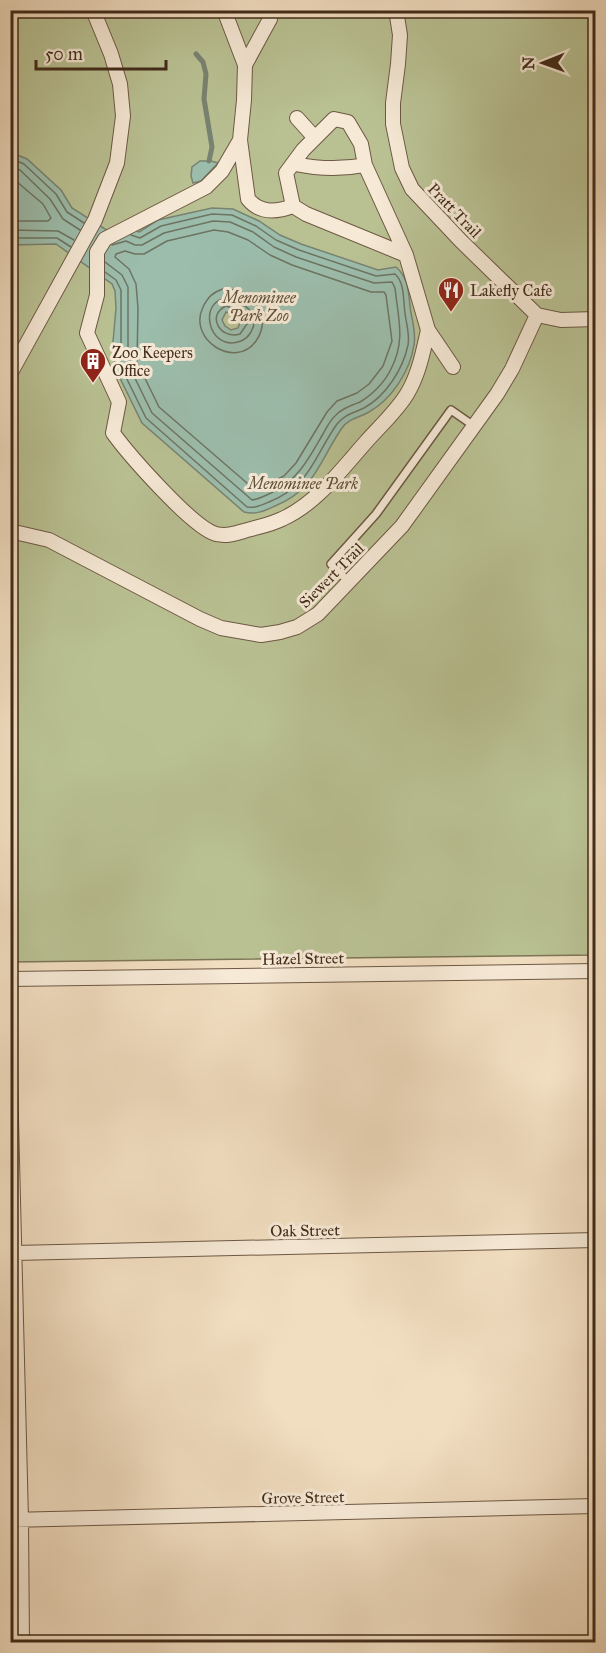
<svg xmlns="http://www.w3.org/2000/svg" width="606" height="1653" font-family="'IM FELL Great Primer',serif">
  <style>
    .green { fill: #b9c193; stroke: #7d7656; stroke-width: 1.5 }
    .water { fill: #9cbdac; stroke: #788371; stroke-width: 1.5; fill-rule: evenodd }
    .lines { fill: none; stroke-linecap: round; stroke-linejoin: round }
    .shore { stroke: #6e7462; stroke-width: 1.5 }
    .stream { stroke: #788371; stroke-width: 5 }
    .lane-casing { stroke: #6d5843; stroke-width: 10 }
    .street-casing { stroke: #6d5843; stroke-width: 16 }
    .lane { stroke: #f6e9d6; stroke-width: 7 }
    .street { stroke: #f6e9d6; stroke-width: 14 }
    .labels { text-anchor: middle; stroke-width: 6; stroke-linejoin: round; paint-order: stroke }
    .street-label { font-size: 16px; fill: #412b19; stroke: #f6e9d6 }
    .poi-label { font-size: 16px; fill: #412b19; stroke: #f6e9d6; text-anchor: start }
    .park-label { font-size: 16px; font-style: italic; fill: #5f5038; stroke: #f6e9d6 }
  </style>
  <rect width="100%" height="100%" fill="#f1ddc0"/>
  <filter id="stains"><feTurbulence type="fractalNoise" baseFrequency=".00333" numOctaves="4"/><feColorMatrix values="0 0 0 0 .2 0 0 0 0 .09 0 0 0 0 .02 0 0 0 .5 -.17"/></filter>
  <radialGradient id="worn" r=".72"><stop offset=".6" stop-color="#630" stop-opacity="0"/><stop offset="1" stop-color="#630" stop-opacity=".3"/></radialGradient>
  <path class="green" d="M10 11H595V955L11 962Z"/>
  <path class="water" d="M10 152 27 159 61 190 72 208 108 231 127 225 139 232 158 220 212 208 233 209 259 221 280 235 301 244 378 270 396 267C410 279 408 295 411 313 413 323 416 334 414 345 410 371 392 399 369 412 359 418 349 418 342 428 319 461 316 489 275 506 264 511 256 515 244 512L142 423 115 368 113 342 116 308 115 291 112 284 56 244 11 245ZM226 312 237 316 241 320 238 328 231 330 225 326 222 320Z
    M200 161H211L218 163 201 181 193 183 191 176 192 167Z"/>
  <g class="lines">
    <path class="shore" d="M10 158 24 164 56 194 67 212 84 223
      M10 166 20 170 50 199 63 219 80 230
      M10 176 43 204 51 218 48 221H10
      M10 230 58 231 74 240
      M214 230 228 232 248 240 270 255 292 265 371 292H384L386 295 392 341 383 366 369 384 357 393 337 401 327 412 296 463 284 476 255 490 159 407 137 362 138 308 136 284 129 269 115 257 116 254 125 251 135 254H144L167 241Z
      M10 238H57L71 247
      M105 262 122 275 128 287V364L152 413 252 500C260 499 269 494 277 490 300 477 310 456 323 434 327 427 330 420 336 415 343 408 350 406 360 402 372 395 385 382 391 369 406 340 398 318 395 288L392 282 374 283 296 257 274 247 253 232 230 222 213 221 164 233 142 245H135L126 241 112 245
      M105 272 116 280 121 290V367L146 418 247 507C256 508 262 505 269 502 312 484 313 458 337 424 345 414 354 413 364 408 386 396 403 369 408 345 410 334 406 323 405 313 403 300 405 283 395 274L376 276 299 250 276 240 256 226 232 215 212 214 161 226 140 238 131 235
      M223 289C252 287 274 315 256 341 236 370 187 340 203 307 208 297 213 292 223 289Z
      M231 298C246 305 261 314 251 332 248 337 246 339 241 341 207 354 196 296 231 298Z
      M226 306 240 311 247 317V324L240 334C220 340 206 315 226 306Z"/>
    <path class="stream" d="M196 54 203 62 206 74 204 99 212 147 209 161"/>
    <g class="lane-casing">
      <path id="lane" d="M349 582 331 564 376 514 451 410 474 426"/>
    </g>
    <g class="street-casing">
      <path id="street" d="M224 10 245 65 244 100 240 140
        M396 10 400 35 398 64 393 103V124L402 168 412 189 461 241 537 315 561 320 596 319
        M245 65 270 19 272 10
        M297 118 315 138
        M295 164C319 169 340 170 365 165L406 255
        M293 206 286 173 303 150 334 119 348 122 361 144 365 165
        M428 330 406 255 306 214 293 206C277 212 260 214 248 199L240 140 222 171 206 187 105 239 97 252V295L87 333 119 402 113 433C129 455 193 528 216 534 229 537 239 532 251 529 262 526 272 524 282 519 316 504 341 470 365 443 379 427 396 412 407 394 419 374 423 352 428 330L453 367
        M10 374 95 220 117 163 123 116 120 84 111 54 93 10
        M10 531 49 540 200 619 221 628 261 635 280 632 297 627 318 614 402 526 497 394 512 369 537 315
        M10 979 596 971
        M10 1080 21 1520 22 1642
        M14 1253 596 1240
        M10 1520 596 1506"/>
    </g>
    <use href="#lane" class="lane"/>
    <use href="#street" class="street"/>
  </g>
  <defs>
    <g id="restaurant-pin" transform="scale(1.35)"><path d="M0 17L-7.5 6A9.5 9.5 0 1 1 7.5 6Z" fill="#8f2418" stroke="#f6e9d6"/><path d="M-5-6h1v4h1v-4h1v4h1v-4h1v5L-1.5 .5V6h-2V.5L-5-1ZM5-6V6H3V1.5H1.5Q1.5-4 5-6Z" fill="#fff"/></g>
    <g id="building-pin" transform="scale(1.35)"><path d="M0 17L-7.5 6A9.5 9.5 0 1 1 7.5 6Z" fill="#8f2418" stroke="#f6e9d6"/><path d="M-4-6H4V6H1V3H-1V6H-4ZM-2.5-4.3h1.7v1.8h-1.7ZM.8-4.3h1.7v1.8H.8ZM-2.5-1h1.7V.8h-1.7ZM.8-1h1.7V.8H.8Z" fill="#fff"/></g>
  </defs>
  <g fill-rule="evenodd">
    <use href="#restaurant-pin" x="451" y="290"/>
    <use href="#building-pin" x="93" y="361"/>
  </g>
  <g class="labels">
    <g class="street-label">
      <text transform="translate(455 210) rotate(46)" y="6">Pratt Trail</text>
      <text transform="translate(331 575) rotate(-45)" y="6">Siewert Trail</text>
      <text transform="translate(303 958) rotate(-1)" y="6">Hazel Street</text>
      <text transform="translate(305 1230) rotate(-1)" y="6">Oak Street</text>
      <text transform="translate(303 1497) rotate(-1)" y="6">Grove Street</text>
    </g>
    <g class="poi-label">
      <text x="470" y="296">Lakefly Cafe</text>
      <text x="112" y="358">Zoo Keepers<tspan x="112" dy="18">Office</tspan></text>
    </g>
    <g class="park-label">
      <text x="259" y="303">Menominee<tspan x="259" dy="18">Park Zoo</tspan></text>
      <text x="303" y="489">Menominee Park</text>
    </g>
  </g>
  <rect width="606" height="1653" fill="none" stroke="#f1ddc0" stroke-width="36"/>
  <rect x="12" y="12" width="582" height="1629" fill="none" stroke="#412b19" stroke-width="3"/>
  <rect x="18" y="18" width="570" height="1617" fill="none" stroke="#412b19" stroke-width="1.5"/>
  <g transform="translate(543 63) rotate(269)" stroke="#f6e9d6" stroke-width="4.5" paint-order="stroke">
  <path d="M0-4.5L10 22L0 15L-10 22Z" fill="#412b19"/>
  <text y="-9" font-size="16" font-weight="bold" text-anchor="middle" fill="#412b19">N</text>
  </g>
  <path d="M36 60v9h130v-9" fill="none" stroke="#412b19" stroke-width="3"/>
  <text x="45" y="60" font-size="18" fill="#412b19" stroke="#f6e9d6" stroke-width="4.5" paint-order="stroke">50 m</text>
  <rect width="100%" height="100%" filter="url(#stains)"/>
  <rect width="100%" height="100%" fill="url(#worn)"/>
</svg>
